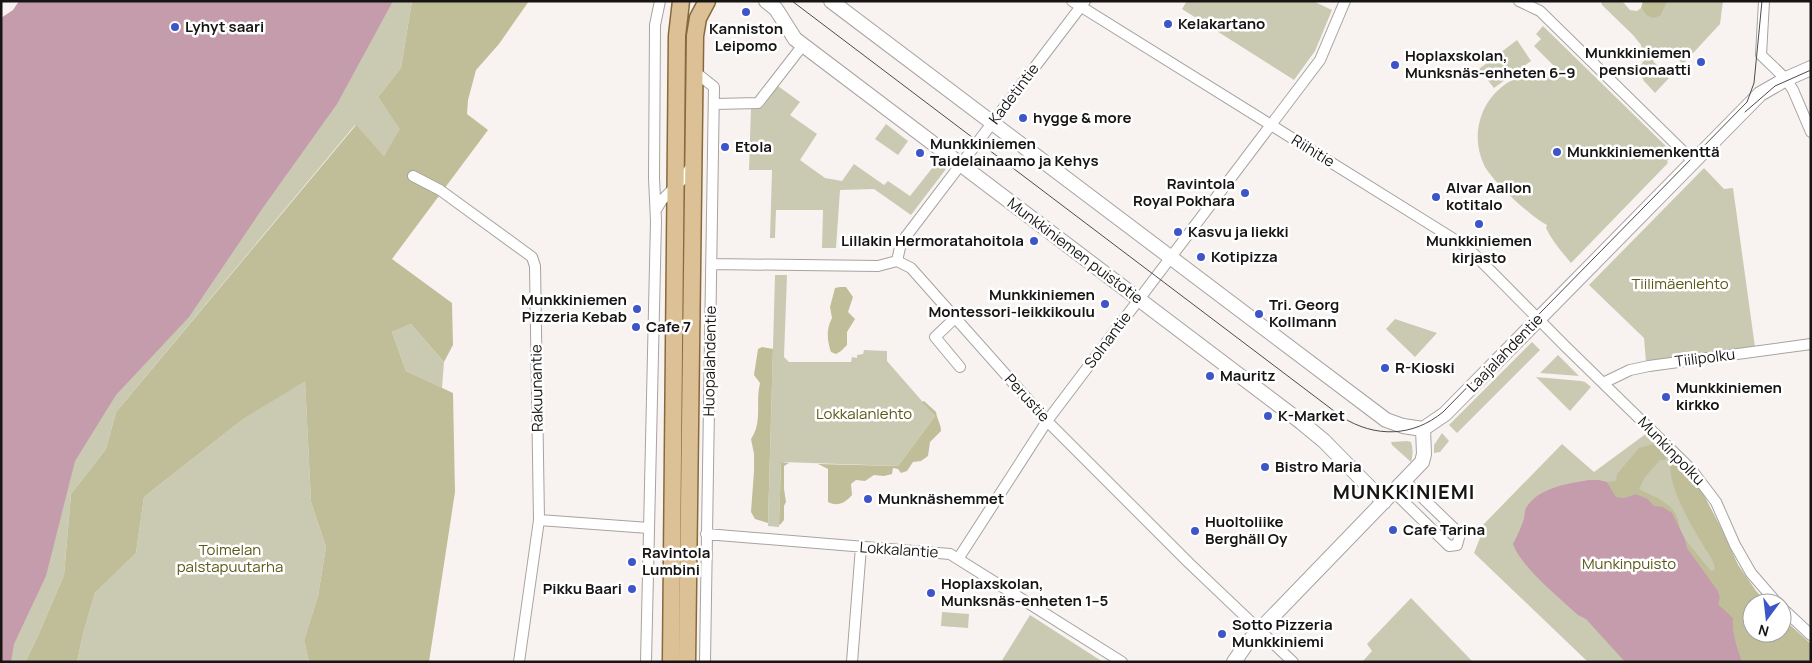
<svg xmlns="http://www.w3.org/2000/svg" width="1812" height="663" font-family="Manrope,sans-serif">
  <style>
    .green { fill: #cacab2 }
    .forest { fill: #c0be98 }
    .water { fill: #c49cab }
    .lines { fill: none; stroke-linecap: round; stroke-linejoin: round }
    .street-casing { stroke: #a7a3a1; stroke-width: 12 }
    .secondary-casing { stroke: #a7a3a1; stroke-width: 16 }
    .primary-casing { stroke: #876a3c; stroke-width: 19 }
    .street { stroke: #fff; stroke-width: 10 }
    .secondary { stroke: #fff; stroke-width: 14 }
    .primary { stroke: #dcc197; stroke-width: 16 }
    .tram { stroke: #4e4b4a; stroke-width: 1 }
    .poi-dot { fill: #3d55c8; stroke: #fff; stroke-width: 2 }
    .labels { text-anchor: middle; stroke-width: 5; stroke-linejoin: round; paint-order: stroke }
    .poi-label { font-size: 15px; font-weight: bold; fill: #171514; stroke: #fff; text-anchor: start }
    .street-label { font-size: 15px; fill: #171514; stroke: #fff }
    .park-label { font-size: 15px; fill: #5b5718; stroke: #fff }
    .district-label { font-size: 20px; font-weight: bold; letter-spacing: 1px; fill: #171514; stroke: #fff }
  </style>
  <rect width="100%" height="100%" fill="#f8f3f1"/>
  <path class="green" d="M319 1H412L401 68 378 97 401 129 384 156 355 125 116 412 106 449 71 494 64 575 37 638 25 662H1V517Z
    M1187 1H1313L1332 10 1315 51 1294 80 1182 9Z
    M1601 1H1622L1630 10 1637 11 1641 8 1646 15H1661L1668 1H1723L1720 24 1683 64 1666 47 1653 61 1669 78 1655 93 1644 81 1638 70 1644 60 1641 45 1633 35 1602 5Z
    M1543 26 1674 154 1667 161 1668 163 1571 263C1562 252 1552 241 1546 228L1547 225C1531 217 1492 181 1484 165 1465 125 1491 79 1534 73 1544 71 1554 75 1564 76L1534 46 1541 39 1536 34Z
    M1517 40 1531 61 1494 88 1479 69Z
    M778 86 800 102 790 115 817 134 800 160 825 178 842 181 854 164 884 185 888 181 910 196 937 162 946 169 911 215 874 189 840 190 836 248H822L823 210H776L775 238H770L772 170H749L751 108H762Z
    M886 124 908 141 898 155 875 139Z
    M1704 168 1724 189 1733 188 1755 347 1646 362 1644 338 1589 285Z
    M775 275H787L784 357 789 362H851L852 357 857 358V355L863 354 864 350 887 351V361L935 416 898 466 781 462 779 527 768 526Z
    M1395 319 1437 333 1415 357 1386 329Z
    M411 324 444 362 442 388 406 371 392 332Z
    M1532 342 1540 350 1457 433 1449 425Z
    M1558 355 1579 376 1540 373Z
    M1536 377 1581 381 1585 382 1591 387 1570 411Z
    M305 380 311 502 326 547 318 596 304 640 309 662H77L83 634 95 593 136 553 144 497 242 420Z
    M1442 433 1449 441 1440 452 1434 453V445Z
    M1647 433 1698 484 1722 530 1738 565 1756 591 1767 603H1752V633H1782V618L1811 644V662H1588L1474 553 1480 538 1479 529 1562 444 1594 472Z
    M1407 441 1411 442C1413 449 1413 455 1411 462L1392 445 1391 442Z
    M1411 598 1473 662 1363 661 1372 651 1367 644Z
    M942 612 969 614 968 628 941 626Z
    M1030 615 1103 662H1001Z"/>
  <path class="forest" d="M412 1H529L499 44 476 70 468 100 467 114 488 130 392 259 452 303 453 345 444 362 411 324 392 332 406 371 453 393 455 492 429 662H309L304 640 318 596 326 547 311 502 305 381 242 420 144 497 136 553 95 593 83 634 77 662H25L37 638 64 575 71 494 106 449 116 412 356 125 384 156 400 129 378 97 401 68Z
    M1643 1H1668L1661 15 1654 18 1646 15 1641 8Z
    M840 287H846L853 297 848 312 855 319 847 332V345L841 351 836 354 831 352C827 340 826 329 832 318L830 307 835 288Z
    M762 347 773 349 768 523 755 519 751 512 754 471V454L751 439C763 421 755 403 760 383L754 375 758 349Z
    M924 401 936 412C937 419 941 424 941 431L930 442 928 456 921 461 913 462 907 471 901 473 898 469 893 468 892 474 884 476 874 475 865 481 856 480 851 484 852 495C845 503 838 507 828 502V469L818 464 898 466 935 416 922 402Z
    M1657 443 1667 453 1665 460H1660L1645 477 1639 489C1660 500 1679 504 1680 532 1674 517 1672 508 1654 506L1648 499 1636 494 1624 498 1616 497 1607 482 1616 481 1617 474 1639 448Z
    M781 462 789 463 784 466V489L786 502 784 506V520L780 525 779 524Z
    M1676 462 1698 484 1722 530 1738 565 1756 591 1767 603H1752V633H1782V618L1811 644V662H1742C1737 647 1732 634 1733 618L1718 604 1720 598 1718 591 1687 548 1685 539 1710 570 1712 571 1715 569C1714 560 1707 552 1703 545 1692 527 1666 483 1671 463Z"/>
  <path class="water" d="M19 1H393L337 104 262 209 189 317 116 395 75 461 46 576 14 644 11 662H1V18L13 10Z
    M1589 480H1599L1607 482 1616 497 1624 498 1636 494 1648 499 1654 506 1663 507 1672 513 1685 539 1687 548 1718 591 1720 598 1718 604 1733 618C1732 634 1737 647 1742 662H1625L1586 619 1578 615C1560 598 1521 567 1513 544 1517 536 1521 528 1524 519 1525 515 1524 512 1526 508 1539 487 1567 484 1589 480Z"/>
  <g class="lines">
    <g class="street-casing">
      <path id="street" d="M1072 1 1465 246 1473 253 1565 346 1691 469 1716 502 1735 545 1751 573 1777 603
        M1519 1 1540 11 1693 161
        M1764 1 1761 55 1786 79 1793 90 1811 132
        M694 71 714 87 705 662
        M715 104 758 103 803 45
        M413 176 440 190 532 257 535 266 539 520 519 662
        M656 210 662 200 683 179 692 165
        M897 261 901 243 1085 1
        M712 264 878 266 897 261 911 268 1047 421 1189 563 1293 662
        M955 318 935 337 960 367
        M1603 383 1630 370 1649 366 1811 344
        M1394 492 1449 546 1457 545 1460 534 1405 481
        M539 520 649 528
        M706 534 950 554 1122 662
        M958 559 1047 421 1320 60 1345 1
        M1782 608 1811 635
        M646 662 656 221 654 178 655 25 660 1
        M852 662 861 547"/>
    </g>
    <g class="secondary-casing">
      <path id="secondary" d="M766 1 776 9 795 39 1301 422 1324 441 1384 502
        M831 1 1386 420 1403 426 1423 429
        M1423 429 1445 414 1760 94 1786 79 1811 68
        M1234 662 1247 643 1422 462 1424 454 1423 429"/>
    </g>
    <g class="primary-casing">
      <path id="primary" d="M671 662 677 36 681 1
        M687 662 695 36 698 18 707 1"/>
    </g>
    <use href="#street" class="street"/>
    <use href="#secondary" class="secondary"/>
    <use href="#primary" class="primary"/>
    <path class="tram" d="M792 1 1342 417C1375 438 1413 437 1443 412L1747 102 1754 83 1762 1
      M1745 112 1775 86 1811 70"/>
  </g>
  <g class="poi-dot">
    <circle cx="746" cy="12" r="5"/>
    <circle cx="1168" cy="24" r="5"/>
    <circle cx="175" cy="27" r="5"/>
    <circle cx="1701" cy="62" r="5"/>
    <circle cx="1395" cy="65" r="5"/>
    <circle cx="1023" cy="118" r="5"/>
    <circle cx="725" cy="147" r="5"/>
    <circle cx="1557" cy="152" r="5"/>
    <circle cx="920" cy="153" r="5"/>
    <circle cx="1245" cy="193" r="5"/>
    <circle cx="1436" cy="197" r="5"/>
    <circle cx="1479" cy="224" r="5"/>
    <circle cx="1178" cy="232" r="5"/>
    <circle cx="1034" cy="241" r="5"/>
    <circle cx="1201" cy="257" r="5"/>
    <circle cx="1105" cy="304" r="5"/>
    <circle cx="637" cy="309" r="5"/>
    <circle cx="1259" cy="314" r="5"/>
    <circle cx="636" cy="327" r="5"/>
    <circle cx="1385" cy="368" r="5"/>
    <circle cx="1210" cy="376" r="5"/>
    <circle cx="1666" cy="397" r="5"/>
    <circle cx="1268" cy="416" r="5"/>
    <circle cx="1265" cy="467" r="5"/>
    <circle cx="868" cy="499" r="5"/>
    <circle cx="1393" cy="530" r="5"/>
    <circle cx="1195" cy="531" r="5"/>
    <circle cx="632" cy="562" r="5"/>
    <circle cx="632" cy="589" r="5"/>
    <circle cx="931" cy="593" r="5"/>
    <circle cx="1222" cy="634" r="5"/>
  </g>
  <g class="labels">
    <g class="poi-label">
      <text x="1178" y="29">Kelakartano</text>
      <text x="185" y="32">Lyhyt saari</text>
      <text x="746" y="34" text-anchor="middle">Kanniston<tspan x="746" dy="17">Leipomo</tspan></text>
      <text x="1691" y="58" text-anchor="end">Munkkiniemen<tspan x="1691" dy="17">pensionaatti</tspan></text>
      <text x="1405" y="61">Hoplaxskolan,<tspan x="1405" dy="17">Munksnäs-enheten 6–9</tspan></text>
      <text x="1033" y="123">hygge &amp; more</text>
      <text x="930" y="149">Munkkiniemen<tspan x="930" dy="17">Taidelainaamo ja Kehys</tspan></text>
      <text x="735" y="152">Etola</text>
      <text x="1567" y="157">Munkkiniemenkenttä</text>
      <text x="1235" y="189" text-anchor="end">Ravintola<tspan x="1235" dy="17">Royal Pokhara</tspan></text>
      <text x="1446" y="193">Alvar Aallon<tspan x="1446" dy="17">kotitalo</tspan></text>
      <text x="1188" y="237">Kasvu ja liekki</text>
      <text x="1024" y="246" text-anchor="end">Lillakin Hermoratahoitola</text>
      <text x="1479" y="246" text-anchor="middle">Munkkiniemen<tspan x="1479" dy="17">kirjasto</tspan></text>
      <text x="1211" y="262">Kotipizza</text>
      <text x="1095" y="300" text-anchor="end">Munkkiniemen<tspan x="1095" dy="17">Montessori-leikkikoulu</tspan></text>
      <text x="627" y="305" text-anchor="end">Munkkiniemen<tspan x="627" dy="17">Pizzeria Kebab</tspan></text>
      <text x="1269" y="310">Tri. Georg<tspan x="1269" dy="17">Kollmann</tspan></text>
      <text x="646" y="332">Cafe 7</text>
      <text x="1395" y="373">R-Kioski</text>
      <text x="1220" y="381">Mauritz</text>
      <text x="1676" y="393">Munkkiniemen<tspan x="1676" dy="17">kirkko</tspan></text>
      <text x="1278" y="421">K-Market</text>
      <text x="1275" y="472">Bistro Maria</text>
      <text x="878" y="504">Munknäshemmet</text>
      <text x="1205" y="527">Huoltoliike<tspan x="1205" dy="17">Berghäll Oy</tspan></text>
      <text x="1403" y="535">Cafe Tarina</text>
      <text x="642" y="558">Ravintola<tspan x="642" dy="17">Lumbini</tspan></text>
      <text x="941" y="589">Hoplaxskolan,<tspan x="941" dy="17">Munksnäs-enheten 1–5</tspan></text>
      <text x="622" y="594" text-anchor="end">Pikku Baari</text>
      <text x="1232" y="630">Sotto Pizzeria<tspan x="1232" dy="17">Munkkiniemi</tspan></text>
    </g>
    <g class="street-label">
      <text transform="translate(1014 94) rotate(-53)" y="5">Kadetintie</text>
      <text transform="translate(1313 151) rotate(32)" y="5">Riihitie</text>
      <text transform="translate(1075 251) rotate(37)" y="5">Munkkiniemen puistotie</text>
      <text transform="translate(1108 340) rotate(-53)" y="5">Solnantie</text>
      <text transform="translate(1505 353) rotate(-46)" y="5">Laajalahdentie</text>
      <text transform="translate(1705 358) rotate(-7)" y="5">Tiilipolku</text>
      <text transform="translate(710 361) rotate(-89)" y="5">Huopalahdentie</text>
      <text transform="translate(537 388) rotate(-91)" y="5">Rakuunantie</text>
      <text transform="translate(1027 398) rotate(48)" y="5">Perustie</text>
      <text transform="translate(1671 451) rotate(46)" y="5">Munkinpolku</text>
      <text transform="translate(899 550) rotate(4)" y="5">Lokkalantie</text>
    </g>
    <g class="park-label">
      <text x="1680" y="289">Tiilimäenlehto</text>
      <text x="864" y="419">Lokkalanlehto</text>
      <text x="230" y="555">Toimelan<tspan x="230" dy="17">palstapuutarha</tspan></text>
      <text x="1629" y="569">Munkinpuisto</text>
    </g>
    <g class="district-label">
      <text x="1404" y="499">MUNKKINIEMI</text>
    </g>
  </g>
  <rect width="1812" height="663" fill="none" stroke="#171514" stroke-width="5"/>
  <g transform="translate(1767 618) rotate(195)"><circle r="24" fill="#ffffff" stroke="#a2a1a1"/>
  <path d="M0-4L9 19L0 12L-9 19Z" fill="#3d55c8"/>
  <text y="-8" font-size="14" font-weight="bold" text-anchor="middle" fill="#171514">N</text>
  </g>
</svg>
